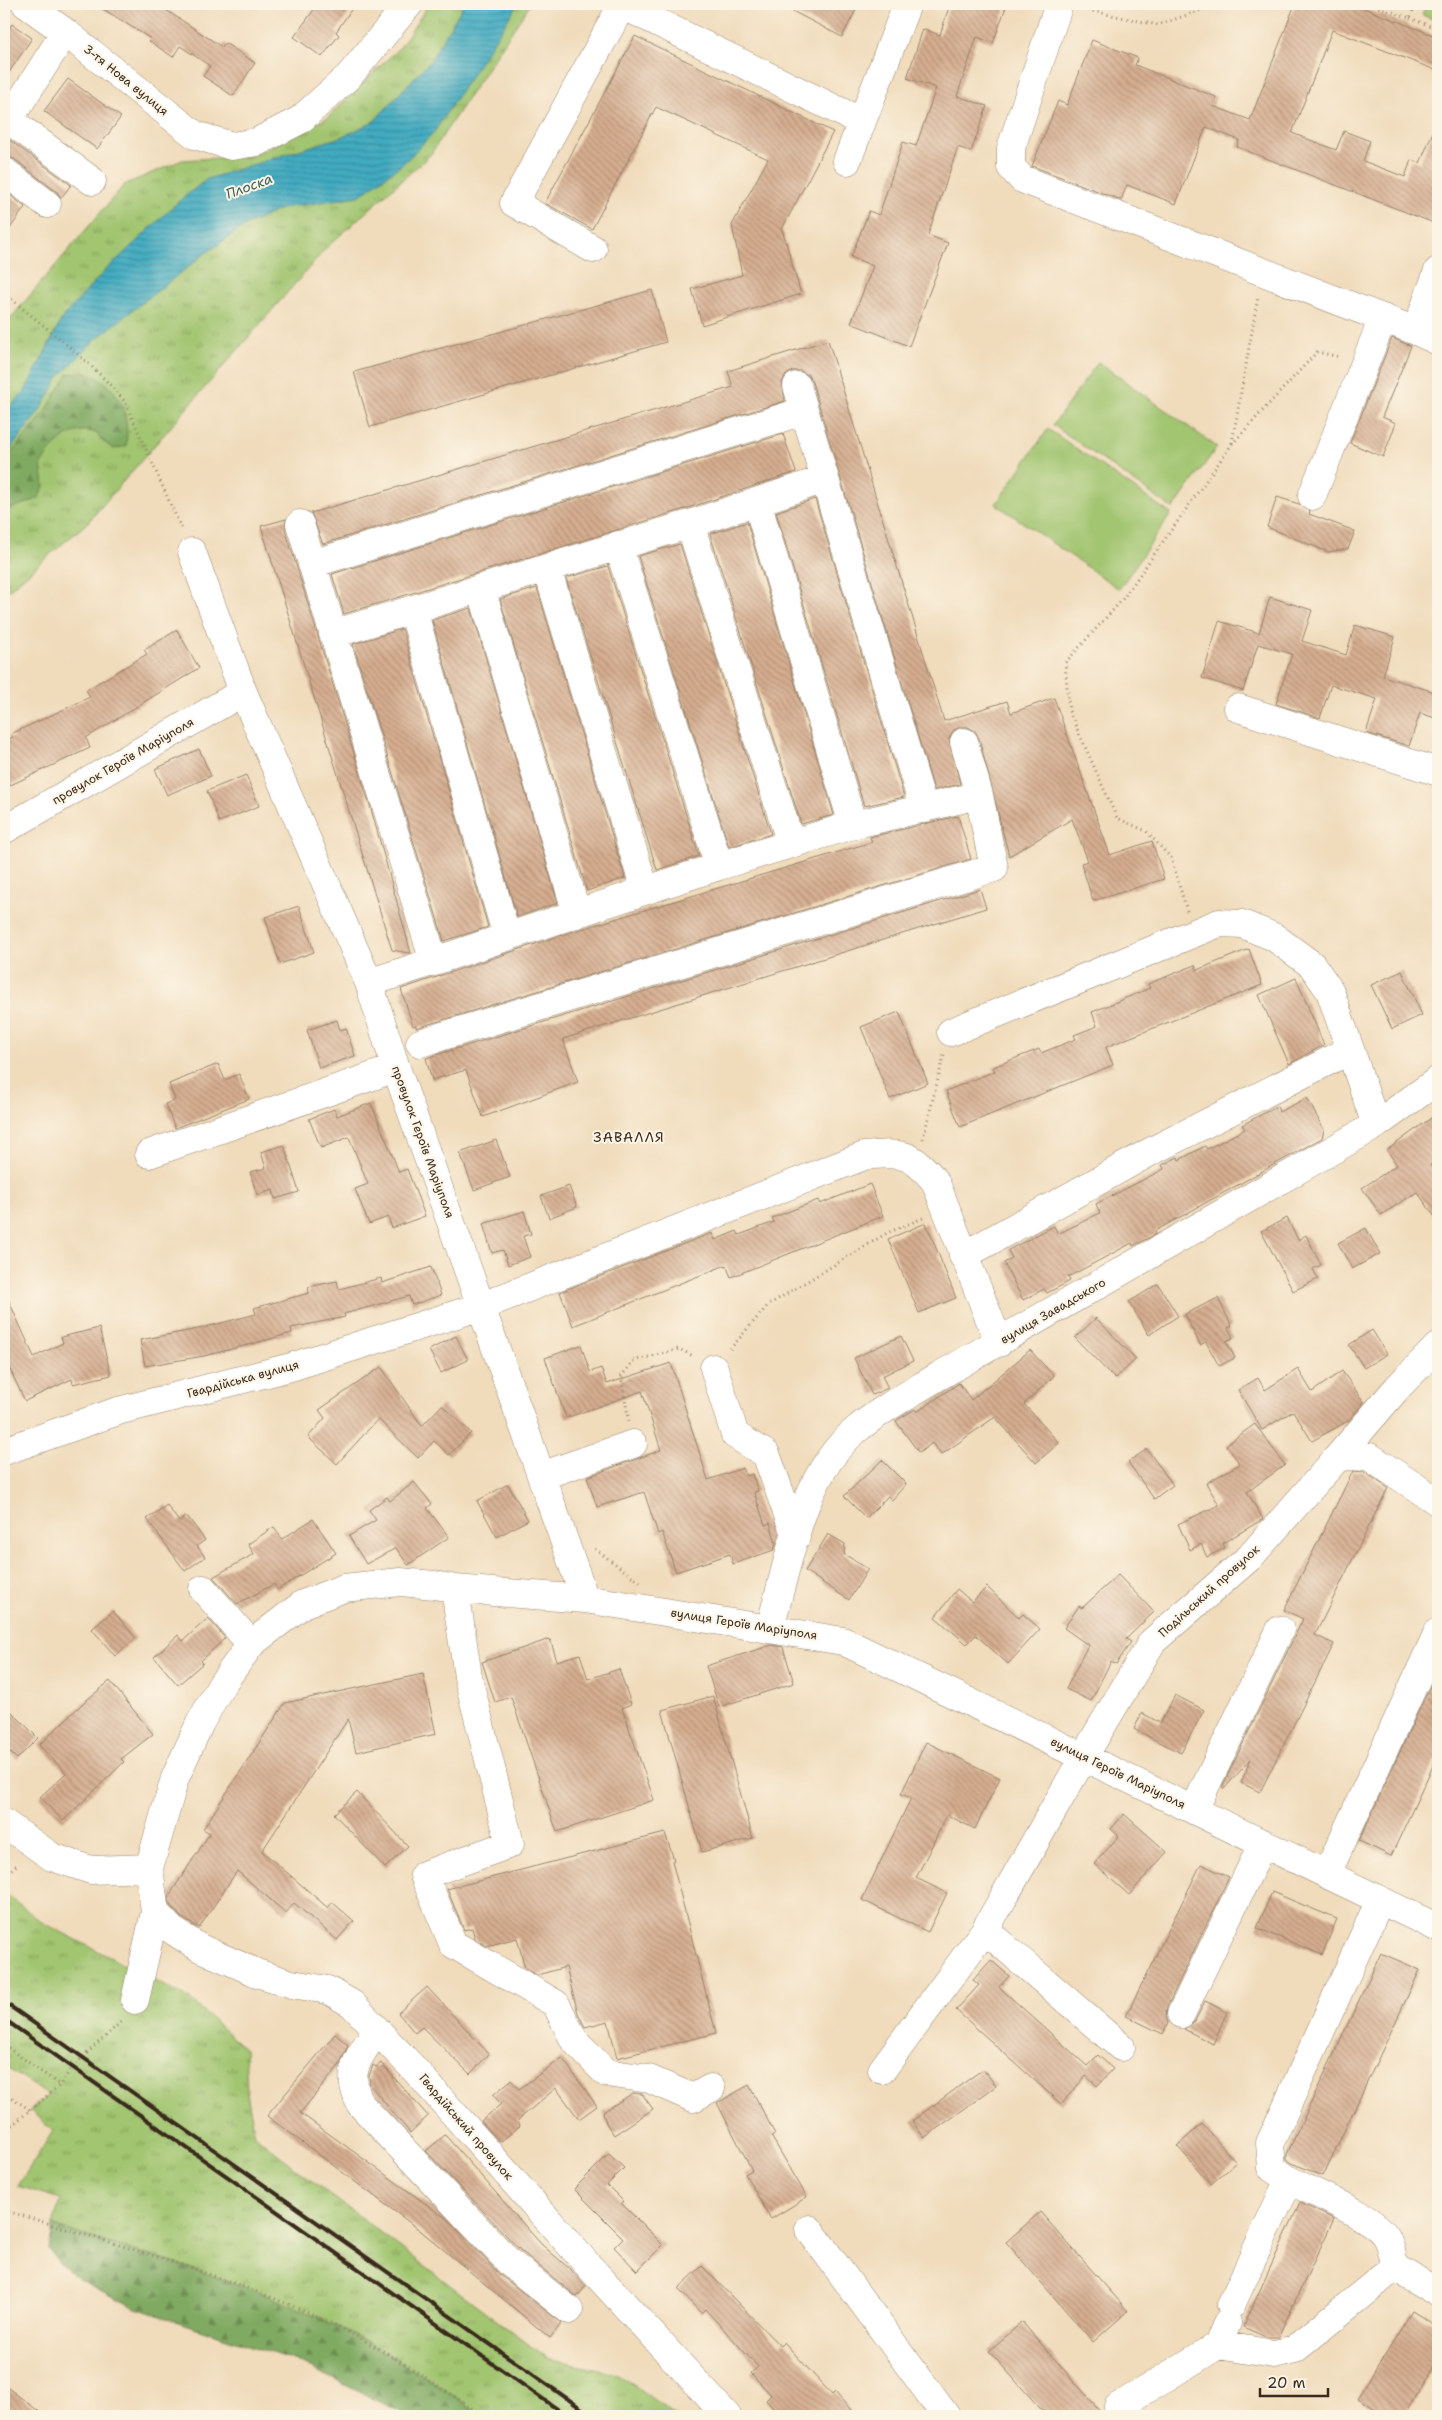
<svg xmlns="http://www.w3.org/2000/svg" width="1442" height="2420" font-family="'Shantell Sans',sans-serif">
  <style>
    .grass { fill: url(#grass-tufts); stroke: #6e7846 }
    .forest { fill: url(#forest-firs); stroke: #5e6a40 }
    .pitch { fill: #a1c56f; stroke: #6e7846 }
    .water { fill: url(#water-rules); stroke: #3e6a70 }
    .building { fill: url(#building-back-hatch) }
    .lines { fill: none; stroke-linecap: round; stroke-linejoin: round }
    .minor-casing { stroke: #96826c; stroke-width: 29 }
    .path { stroke: #96826c; stroke-width: 3; stroke-dasharray: 1 4; stroke-linecap: butt }
    .minor { stroke: #fff; stroke-width: 28 }
    .rail { stroke: #3b2a1e; stroke-width: 4 }
    .labels { text-anchor: middle; stroke-width: 4; stroke-linejoin: round; paint-order: stroke }
    .street-label { font-size: 12px; fill: #3b2a1e; stroke: #fcf5e5 }
    .water-label { font-size: 14px; font-style: italic; fill: #3e5e5f; stroke: #fcf5e5 }
    .neighbourhood-label { font-size: 14px; letter-spacing: 1px; fill: #3b2a1e; stroke: #fcf5e5 }
  </style>
  <defs>
    <pattern id="grass-tufts" width="24" height="20" patternUnits="userSpaceOnUse" patternTransform="scale(1.25)"><rect width="24" height="20" fill="#a1c56f"/><path d="M3 7l-1-3M5 7V3M7 7l1-3M15 17l-1-3M17 17v-4M19 17l1-3" fill="none" stroke="#84a05b"/></pattern>
    <pattern id="forest-firs" width="22" height="20" patternUnits="userSpaceOnUse" patternTransform="scale(1.25)"><rect width="22" height="20" fill="#80aa62"/><path d="M5 1l3.5 6h-7zM16 11l3.5 6h-7z" fill="#6a8b50"/></pattern>
    <pattern id="water-rules" width="6" height="5" patternUnits="userSpaceOnUse" patternTransform="scale(1.25)"><rect width="6" height="5" fill="#42abc1"/><path d="M0 2.5h6" fill="none" stroke="#388b9c"/></pattern>
    <pattern id="building-back-hatch" width="6" height="6" patternUnits="userSpaceOnUse" patternTransform="scale(1.25)"><rect width="6" height="6" fill="#d6ae90"/><path d="M-1 5l2 2M0 0l6 6M5-1l2 2" fill="none" stroke="#af8e75"/></pattern>
  </defs>
  <rect width="100%" height="100%" fill="#fcf5e5"/>
  <filter id="ink" filterUnits="userSpaceOnUse"><feTurbulence type="fractalNoise" baseFrequency=".02" numOctaves="2"/><feDisplacementMap in="SourceGraphic" scale="10" xChannelSelector="R" yChannelSelector="G"/><feConvolveMatrix kernelMatrix="1 2 1 2 8 2 1 2 1" color-interpolation-filters="sRGB"/></filter>
  <filter id="wash" filterUnits="userSpaceOnUse"><feTurbulence type="fractalNoise" baseFrequency=".0096" numOctaves="4" result="noise"/><feDisplacementMap in="SourceGraphic" scale="20" xChannelSelector="R" yChannelSelector="G"/><feGaussianBlur stdDeviation="1.12" result="paint"/><feColorMatrix in="noise" values="0 0 0 0 0 0 0 0 0 0 0 0 0 0 0 0 0 1.4 0 .05"/><feComposite in="paint" operator="in"/></filter>
  <g filter="url(#wash)">
    <rect width="100%" height="100%" fill="#f0dbbb"/>
    <path class="grass" d="M429 4H530L430 155 327 247 88 522 4 594V326L124 185 182 160 251 156 327 118 401 46Z
      M1426 4H1438V21L1422 15Z
      M4 1892 40 1921 190 1999 245 2049 247 2093 255 2135 296 2169 548 2359 618 2374 676 2416H483L435 2383 358 2337 289 2305 186 2267 53 2226 60 2199 18 2186 53 2131 30 2110 48 2095 4 2066Z"/>
    <path class="forest" d="M83 372C119 383 130 411 126 446L114 449 101 440 97 433C93 432 86 430 81 431 63 433 50 450 41 464L44 486 38 499 4 511V461L44 414 68 374Z
      M53 2226C156 2258 263 2286 358 2337 402 2361 443 2388 483 2416H409L296 2361 136 2308 80 2280 58 2262 49 2250Z"/>
    <path class="pitch" d="M1098 362 1217 447 1173 509 1053 425Z
      M1048 429 1171 514 1119 589 996 504Z"/>
    <path class="water" d="M464 4H518L434 132 404 163 359 196 283 208 247 225 206 253 96 339 59 377 42 408 4 458V413L25 391 63 317 104 272 179 201 207 179 344 136 374 121 430 61Z"/>
    <g id="blocks">
      <path class="building" d="M95 4H157L222 47 225 43 255 63 233 96 203 76 210 66 180 46 173 57 149 41 151 39Z
        M318 4H355L336 32 339 35 322 57 294 37Z
        M779 4H859L842 37Z
        M950 4H1007L993 43 977 37 957 96 987 106 971 152 958 147 928 235 948 243 909 346 851 323 873 266 851 257 869 211 879 215 903 142 916 146 936 88 907 78 923 29 940 35Z
        M1295 4H1353L1438 37V71L1332 30 1292 133 1336 150 1344 131 1370 141 1363 161 1405 177 1411 160 1420 163 1438 120V213L1434 223 1237 147 1239 140 1206 127 1176 204 1127 185 1121 200 1032 166 1058 101 1067 105 1092 40 1138 58 1135 65 1216 97 1213 106 1250 120Z
        M12 24 32 38 4 80V36Z
        M635 36 833 132 782 229 801 294 702 325 692 289 742 275 732 225 768 159 656 107 592 229 545 203Z
        M68 79 121 117 97 149 44 111Z
        M4 136 71 185 61 198 57 192 14 159 4 156Z
        M4 190 25 207 4 237Z
        M652 290 666 342 370 427 354 372Z
        M1392 338 1411 346 1382 417 1396 423 1383 457 1350 443Z
        M828 340 944 721 1007 701 1011 713 1054 698 1110 855 1152 841 1164 879 1093 901 1081 863 1088 861 1072 819 1009 856 979 738 975 731 968 727H960L953 731 949 739 960 784 934 790 812 382 808 375 801 371H792L785 376 782 383 785 401 323 544 311 513 733 387 728 371Z
        M783 434 796 472 685 509 344 614 332 574Z
        M1277 497 1299 504 1310 511 1309 514 1355 531 1348 549 1328 552 1267 527Z
        M815 499 904 797 864 806 776 512Z
        M286 519 285 529 371 809 411 953H409L392 950 261 526Z
        M747 522 834 815 801 824 710 534Z
        M680 544 771 834 729 847 638 556Z
        M608 566 699 856 657 870 566 578Z
        M537 588 625 878 587 891 500 599Z
        M1270 597 1312 610 1302 641 1346 655 1355 625 1395 637 1383 676 1438 693V719L1420 713 1409 746 1366 733 1377 699 1331 685 1320 718 1276 704 1292 654 1258 644 1243 691 1202 678 1219 621 1259 633Z
        M471 608 558 903 517 917 432 620Z
        M402 629 488 927 444 941 353 644Z
        M177 630 199 668 86 738 90 748 4 788V741L13 737 11 734 90 697 86 690 147 654 144 650Z
        M199 749 211 776 167 795 155 769Z
        M246 775 259 806 219 822 207 791Z
        M958 816 971 859 416 1028V1025L413 1026 401 989 568 933 872 842 870 837Z
        M980 889 986 908 563 1039 578 1082 483 1117 466 1070 432 1080 426 1058Z
        M299 906 314 952 280 964 265 917Z
        M1249 949 1262 985 1106 1047 1113 1065 960 1127 946 1091 995 1071 993 1067 1039 1049 1041 1053 1076 1039 1074 1035 1097 1026 1092 1012 1150 988 1148 984 1195 965 1197 970Z
        M1402 971 1422 1015 1392 1029 1371 985Z
        M1296 978 1324 1045 1289 1064 1259 995Z
        M899 1012 928 1083 890 1099 861 1027Z
        M337 1020 340 1030 346 1028 355 1056 319 1068 307 1030Z
        M218 1064 225 1080 239 1074 249 1099 175 1128 165 1104 175 1100 169 1084Z
        M1307 1098 1324 1130 1322 1138 1155 1231 1156 1234 1133 1246 1132 1243 1068 1277 1070 1281 1047 1293 1044 1289 1023 1300 1004 1263 1012 1258 1008 1250 1054 1226 1058 1234 1100 1213 1096 1204 1164 1169 1162 1165 1178 1157 1179 1160 1205 1146 1207 1149 1245 1129 1242 1125 1277 1106 1279 1112Z
        M371 1103 399 1172 407 1169 425 1216 392 1228 388 1217 369 1224 355 1189 368 1184 349 1137 321 1148 309 1119 334 1109 337 1116Z
        M1438 1113V1159L1430 1165 1438 1176V1221L1417 1192 1381 1215 1362 1188 1397 1165 1387 1150Z
        M496 1140 510 1177 474 1190 460 1153Z
        M284 1145 299 1192 275 1199 273 1190 257 1195 250 1172 266 1168 261 1152Z
        M870 1184 883 1216 731 1277 726 1265 573 1326 560 1292 712 1233 715 1240 737 1231 739 1235 774 1222 772 1218 818 1200 820 1204Z
        M569 1186 577 1207 549 1218 541 1196Z
        M524 1211 531 1234 523 1236 530 1257 508 1265 503 1250 492 1253 483 1224Z
        M1287 1218 1298 1240 1306 1235 1321 1265 1313 1269 1318 1279 1293 1291 1261 1231Z
        M926 1223 956 1298 919 1313 888 1239Z
        M1366 1228 1380 1254 1352 1269 1338 1243Z
        M431 1267 441 1295 412 1305 409 1296 344 1314 345 1317 291 1328 292 1333 252 1344 204 1356 145 1366 140 1340 198 1329 256 1314 254 1308 309 1293 308 1287 337 1281 339 1289 381 1278 382 1283Z
        M1158 1284 1178 1316 1149 1335 1129 1302Z
        M4 1290 34 1357 63 1343 61 1337 99 1328 111 1375 73 1384 72 1379 25 1401 4 1357Z
        M1218 1298 1232 1326 1228 1328 1233 1338 1226 1341 1235 1358 1219 1366 1206 1342 1200 1345 1185 1314Z
        M1096 1318 1136 1359 1115 1379 1075 1338Z
        M1372 1330 1387 1354 1364 1368 1349 1345Z
        M456 1336 468 1360 441 1373 429 1350Z
        M901 1336 913 1361 882 1376 888 1388 872 1395 854 1358Z
        M581 1345 590 1372 601 1368 607 1384 671 1363 708 1480 743 1468 746 1476 752 1474 758 1491 754 1492 765 1525 770 1523 776 1543 774 1550 733 1564 730 1554 676 1572 662 1532 658 1534 644 1492 597 1507 587 1477 661 1450 642 1391 566 1418 545 1358Z
        M1030 1350 1054 1376 1024 1404 1059 1443 1036 1463 995 1417 941 1455 932 1443 919 1453 896 1421 915 1409 917 1412 959 1383 971 1400Z
        M381 1367 422 1426 442 1405 471 1433 449 1455 434 1441 418 1458 378 1419 337 1464 308 1437 325 1418 319 1410Z
        M1298 1369 1312 1392 1342 1371 1364 1402 1348 1421 1312 1441 1293 1411 1262 1430 1238 1390 1258 1378 1265 1390Z
        M1255 1424 1285 1465 1247 1492 1263 1519 1223 1543 1225 1548 1207 1557 1201 1544 1190 1550 1178 1524 1219 1505 1206 1483 1240 1464 1226 1445Z
        M1147 1449 1173 1485 1154 1499 1128 1462Z
        M882 1460 906 1484 892 1500 888 1496 866 1518 844 1496Z
        M1353 1471 1364 1472 1388 1488 1315 1635 1334 1644 1260 1792 1241 1783 1251 1759 1224 1789 1222 1787 1303 1619 1284 1610Z
        M414 1482 432 1504 427 1508 449 1537 408 1565 396 1548 366 1564 349 1536 376 1520 369 1510 387 1497 390 1501Z
        M508 1484 528 1520 497 1537 477 1501Z
        M167 1505 179 1522 187 1516 205 1540 197 1546 205 1557 185 1571 147 1519Z
        M313 1519 336 1553 277 1590 274 1584 237 1604 213 1577 254 1554 248 1544 274 1527 282 1539Z
        M828 1534 845 1544 844 1554 868 1569 849 1600 805 1571Z
        M1118 1575 1154 1612 1126 1639 1131 1642 1116 1664 1111 1661 1091 1701 1066 1689 1088 1645 1064 1628 1079 1606 1082 1608Z
        M987 1587 1019 1618 1023 1614 1040 1629 1008 1664 976 1635 967 1644 935 1617 957 1589 972 1602Z
        M113 1611 136 1638 115 1656 92 1629Z
        M208 1618 225 1638 201 1661 203 1663 178 1685 154 1657 178 1635 183 1641Z
        M550 1639 557 1661 580 1654 588 1679 619 1669 631 1704 622 1708 654 1800 557 1832 511 1697 495 1702 482 1662Z
        M772 1645 783 1647 794 1683 719 1707 706 1666Z
        M1438 1669V1755L1391 1856 1359 1841Z
        M423 1674 436 1734 356 1752 348 1719 262 1851 328 1908 332 1902 354 1921 337 1940 294 1903 286 1913 237 1871 199 1928 181 1917 170 1905 169 1896 210 1833 203 1829 285 1703Z
        M110 1681 153 1734 121 1759 124 1762 63 1821 40 1797 66 1773 39 1745 83 1703Z
        M1175 1695 1204 1710 1181 1753 1134 1729 1142 1713 1160 1723Z
        M713 1696 753 1838 702 1852 662 1710Z
        M4 1704 38 1738 17 1759 4 1746Z
        M926 1742 1000 1778 975 1829 947 1815 916 1878 947 1893 928 1932 862 1900 911 1798 901 1794Z
        M357 1792 408 1846 385 1868 334 1814Z
        M1124 1814 1167 1852 1129 1895 1094 1864 1119 1836 1111 1829Z
        M665 1833 674 1860 672 1861 716 2033 617 2058 608 2021 585 2027 578 2013 566 1967 537 1975 525 1968 517 1938 487 1946 475 1939 472 1928 464 1930 447 1889Z
        M1201 1864 1229 1877 1167 2007 1166 2016 1168 2023 1163 2034 1126 2016Z
        M1272 1892 1337 1919 1322 1955 1257 1928Z
        M1381 1953 1420 1970 1323 2176 1292 2163 1287 2159V2154Z
        M991 1960 1009 1976 999 1987 1087 2066 1098 2055 1113 2069 1097 2086 1086 2076 1061 2104 956 2010 979 1985 973 1980Z
        M427 1987 489 2054 470 2074 422 2027 415 2033 398 2013Z
        M1205 2001 1227 2012 1213 2044 1184 2029 1195 2021Z
        M335 2034 348 2045 339 2066 300 2113 447 2219 500 2275 562 2323 550 2338 421 2231 267 2116Z
        M562 2058 597 2106 579 2119 556 2088 518 2120 520 2126 500 2142 481 2121 501 2104 493 2095 511 2080 519 2089Z
        M381 2063 428 2116 410 2133 370 2085 369 2076 373 2065 376 2067Z
        M983 2069 996 2086 924 2138 912 2121Z
        M749 2085 775 2134 771 2136 807 2197 771 2219 745 2174 752 2170 717 2103Z
        M633 2093 642 2094 653 2109 614 2135 606 2123 603 2112Z
        M1202 2124 1236 2162 1211 2184 1177 2146Z
        M445 2135 541 2244 570 2269 586 2286 577 2297 521 2251 426 2151Z
        M609 2154 624 2168 607 2185 623 2201 621 2203 663 2245 637 2271 614 2247 623 2238 574 2189Z
        M1300 2203 1334 2219 1278 2337H1266L1243 2327Z
        M1040 2212 1128 2311 1093 2342 1006 2242Z
        M702 2266 780 2346 784 2342 832 2395 835 2392 856 2416H780L766 2400 771 2395 751 2373 758 2367 705 2309 701 2313 678 2289Z
        M1412 2311 1438 2327V2361L1404 2416H1387L1358 2398Z
        M1022 2322 1049 2353 1105 2416H1047L989 2351Z
        M4 2385 45 2416H12L4 2410Z"/>
    </g>
  </g>
  <g filter="url(#ink)">
    <use href="#blocks" fill-opacity="0" stroke="#96826c" stroke-width="1"/>
    <g class="lines">
      <g class="minor-casing">
        <path id="minor" d="M26 4 65 32 195 135 232 146 257 142 300 120 349 76 409 4
          M1059 4 1011 148V167L1022 179 1416 331 1438 271
          M65 32 9 120 92 181
          M847 161 907 4
          M4 171 47 204
          M593 249 514 203 622 5 862 122
          M1416 331 1438 341
          M797 386 924 809
          M1312 496 1383 318
          M757 502 853 825
          M300 524 434 962
          M690 524 791 844
          M618 545 719 866
          M192 552 243 692 369 983 396 1068 585 1599
          M312 564 804 411
          M547 568 645 890
          M481 588 577 914
          M413 610 507 937
          M333 634 690 524 825 479
          M1238 708 1438 772
          M4 830 243 692
          M369 983 719 866 853 825 979 795
          M951 1032 1219 923 1242 924 1274 937 1312 965 1330 991 1376 1125
          M420 1043 994 868 979 795 964 742
          M149 1154 396 1068
          M963 1256 1150 1152 1350 1050
          M714 1368 735 1435 766 1454 796 1537
          M4 1451 118 1411 291 1367 482 1306 864 1156C901 1152 910 1152 935 1181L999 1343
          M1337 1458 1398 1387 1437 1347
          M541 1476 633 1444
          M203 1589 251 1644
          M455 1589 468 1677 510 1844 424 1875 453 1944 556 2004 574 2040 606 2073 649 2079 693 2098 711 2088
          M770 1627C789 1562 801 1476 856 1430 881 1409 911 1393 939 1376L1376 1125 1438 1080
          M1194 1810 1280 1630
          M4 1823 52 1857 91 1870 149 1868
          M1327 1874 1438 1632
          M155 1912 172 1930 200 1948 257 1973 292 1984 328 1990 352 2004 415 2070 587 2264 727 2416
          M985 1930 1121 2047
          M135 2000 155 1912 149 1868 175 1778 200 1723 222 1684 251 1644 303 1604 344 1588 400 1582 435 1585 455 1589 585 1599 843 1641 1438 1928
          M1181 2014 1263 1843
          M377 2030C358 2058 344 2072 361 2105L510 2263 569 2310
          M882 2070 985 1930 1084 1756 1152 1642 1250 1557 1337 1458 1358 1455 1370 1457 1438 1502
          M1289 2180C1310 2191 1376 2218 1386 2237 1391 2245 1392 2258 1395 2267
          M809 2229 946 2416
          M1395 2267 1438 2293
          M1231 2305 1289 2180 1272 2168 1270 2143 1380 1900
          M1218 2345 1274 2354 1295 2349 1395 2267
          M1118 2407 1218 2345 1227 2323"/>
      </g>
      <path class="path" d="M1369 4 1410 18 1415 4
        M1083 9 1158 25 1219 4
        M1410 18 1438 29
        M4 293C45 328 91 360 125 402L182 530
        M1232 443 1258 297
        M1187 911 1171 858 1146 831 1117 818 1069 711 1065 663 1122 600 1232 444 1317 352 1340 357
        M923 1139 944 1055
        M730 1349 768 1305 887 1233 923 1218
        M629 1421 621 1377 633 1361 679 1349 693 1356
        M595 1549 640 1582
        M4 1876 19 1863
        M4 2045 60 2085
        M4 2092 30 2110
        M4 2132 60 2085 72 2067 123 2020
        M4 2210C123 2247 247 2279 358 2337 401 2360 442 2388 483 2416"/>
      <use href="#minor" class="minor"/>
      <path class="rail" d="M4 2002 592 2416
        M4 2019 567 2416"/>
    </g>
  </g>
  <g class="labels">
    <g class="street-label">
      <text transform="translate(126 80) rotate(39)" y="4">3-тя Нова вулиця</text>
      <text transform="translate(123 761) rotate(-30)" y="4">провулок Героїв Маріуполя</text>
      <text transform="translate(423 1142) rotate(70)" y="4">провулок Героїв Маріуполя</text>
      <text transform="translate(1053 1311) rotate(-30)" y="4">вулиця Завадського</text>
      <text transform="translate(243 1379) rotate(-15)" y="4">Гвардійська вулиця</text>
      <text transform="translate(1209 1591) rotate(-42)" y="4">Подільський провулок</text>
      <text transform="translate(744 1624) rotate(9)" y="4">вулиця Героїв Маріуполя</text>
      <text transform="translate(1118 1773) rotate(26)" y="4">вулиця Героїв Маріуполя</text>
      <text transform="translate(466 2127) rotate(49)" y="4">Гвардійський провулок</text>
    </g>
    <g class="water-label">
      <text transform="translate(249 186) rotate(-20)" y="5">Плоска</text>
    </g>
    <g class="neighbourhood-label">
      <text x="629" y="1142">ЗАВАЛЛЯ</text>
    </g>
  </g>
  <rect width="1442" height="2420" fill="none" stroke="#fcf5e5" stroke-width="20"/>
  <path d="M1260 2388v8h68v-8" fill="none" stroke="#3b2a1e" stroke-width="2.5"/>
  <text x="1267" y="2388" font-size="15" fill="#3b2a1e" stroke="#fcf5e5" stroke-width="4" paint-order="stroke">20 m</text>
</svg>
